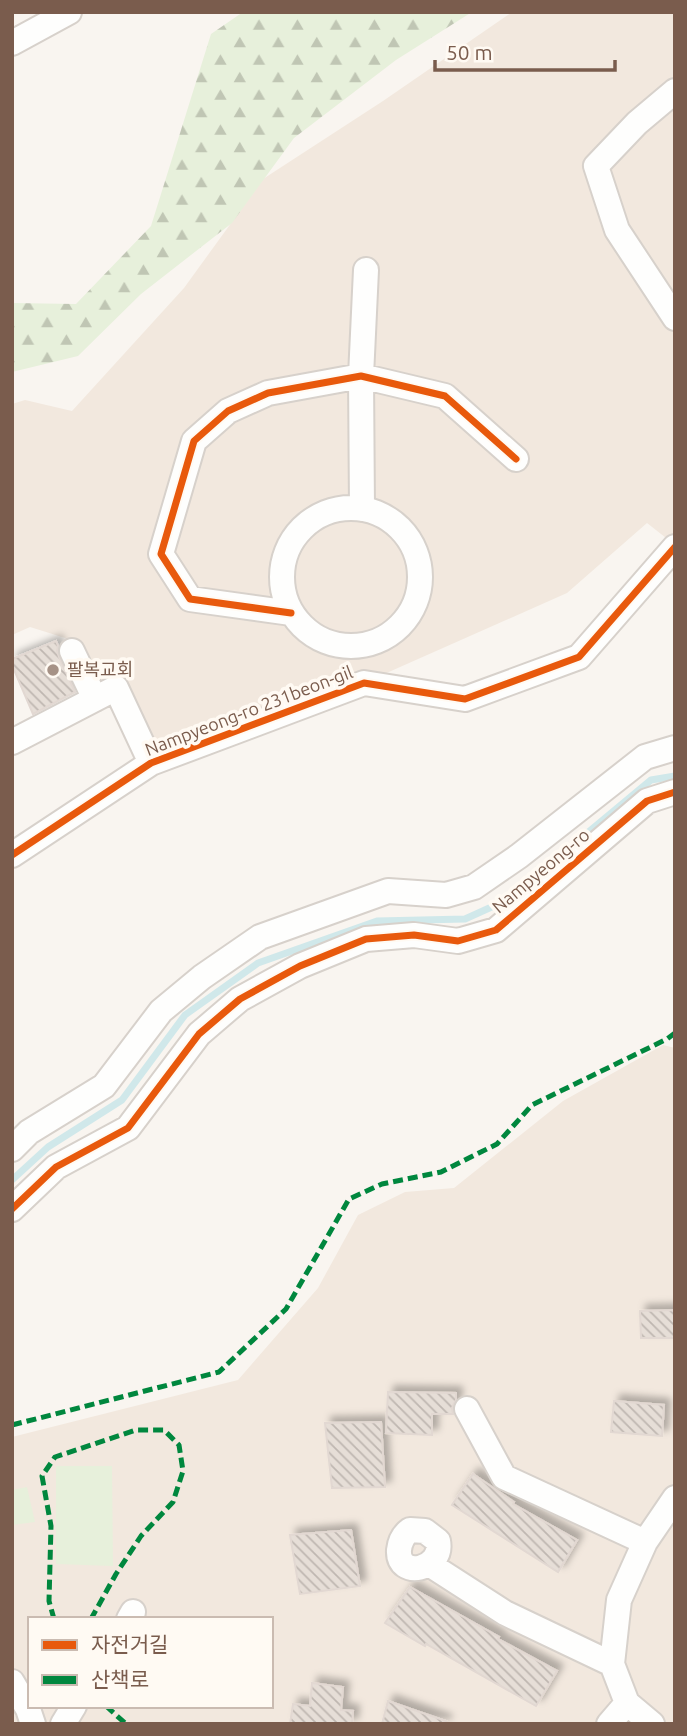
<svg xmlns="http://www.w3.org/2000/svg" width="687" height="1736" font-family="Ubuntu,'Noto Sans KR',sans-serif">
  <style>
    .residential { fill: #f2e8de; fill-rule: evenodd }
    .green { fill: #e7f0db }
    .forest { fill: url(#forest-firs) }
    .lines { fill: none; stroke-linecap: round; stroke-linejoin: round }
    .stream { stroke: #d0e8ea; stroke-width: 7 }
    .building { fill: url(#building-back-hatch); stroke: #e2d8d2; stroke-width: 2; filter: url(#shadow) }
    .minor-casing { stroke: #d7d1cb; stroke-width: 28 }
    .minor { stroke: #fefefd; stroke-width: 24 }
    .quiet { stroke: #00873e; stroke-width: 5; stroke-dasharray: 10 5; stroke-linecap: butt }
    .cycleway-casing { stroke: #fffaf3; stroke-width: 11 }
    .cycleway { stroke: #e8590c; stroke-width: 7 }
    .poi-dot { fill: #a69286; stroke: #fffaf3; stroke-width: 2.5 }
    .labels { text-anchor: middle; stroke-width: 7; stroke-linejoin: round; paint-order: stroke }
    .poi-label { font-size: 18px; fill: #7a5c4d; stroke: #fffaf3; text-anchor: start }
    .street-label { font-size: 18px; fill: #7a5c4d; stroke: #fffaf3 }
  </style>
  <defs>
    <pattern id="forest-firs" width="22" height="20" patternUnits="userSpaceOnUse" patternTransform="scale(1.75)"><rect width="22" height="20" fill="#e7f0db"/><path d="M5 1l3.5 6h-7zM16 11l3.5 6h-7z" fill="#c0c6b4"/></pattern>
    <pattern id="building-back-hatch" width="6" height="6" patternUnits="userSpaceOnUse" patternTransform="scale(1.75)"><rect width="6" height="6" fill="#e6ded7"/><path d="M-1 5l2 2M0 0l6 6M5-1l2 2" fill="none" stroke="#bfb7b1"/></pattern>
    <filter id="shadow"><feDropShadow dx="6" dy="-6" stdDeviation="3.5" flood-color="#0004"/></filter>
  </defs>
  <rect width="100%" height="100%" fill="#f9f5f0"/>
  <path class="residential" d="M512 12H675V545L647 523 567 593 364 683 161 759 109 698 78 642 30 627 12 635V404L25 400 72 411 184 288 263 179 383 101Z
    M663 1045 675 1048V1724H12V1437L238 1380 318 1288 358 1215 405 1192 454 1188 563 1101ZM30 1619H271V1706H30Z"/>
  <path class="green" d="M56 1466H112L113 1566 56 1564Z
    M27 1487 35 1522 12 1525V1490Z"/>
  <path class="forest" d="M243 12H472L396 60 294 138 232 223 141 294 78 356 12 372V303L76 304 151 226 211 34Z"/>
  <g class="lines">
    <path class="stream" d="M12 1180 48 1147 122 1100 185 1015 258 963 377 921 465 919 507 900 651 780 675 776"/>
  </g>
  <path class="building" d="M56 641 58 646 57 651 59 657 75 692 33 714 12 665V659Z
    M675 1310V1338H641L640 1311Z
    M388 1392 456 1393V1400L452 1408 453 1414H432V1435L386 1433Z
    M614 1401 664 1405 662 1436 611 1432Z
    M381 1422 385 1487 332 1488 325 1423Z
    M473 1474 514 1502 513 1504 577 1540 558 1572 452 1505Z
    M351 1530 360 1586 300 1594 290 1535Z
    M410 1587 499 1637 498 1639 557 1671 536 1706 426 1644 425 1646 385 1623Z
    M312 1683 343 1687 341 1710 353 1711 352 1724H290L293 1704 310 1706Z
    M388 1701 446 1721 445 1724H382Z"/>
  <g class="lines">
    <g class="minor-casing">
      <path id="minor" d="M12 43 69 12
        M675 91 637 123 596 166 617 230 675 318
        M282 577a69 69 0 1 1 138 0a69 69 0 1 1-138 0Z
        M362 509 361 376 366 270
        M291 613 190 599 161 554 194 441 228 411 268 393 361 376 445 396 516 459
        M72 651 95 699
        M12 742 116 688 151 763
        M12 855 151 763 364 683 465 699 579 657 675 547
        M12 1149 29 1132 104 1086 161 1011 202 977 260 937 388 891 446 895 474 887 519 856 645 757 675 748
        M12 1209 56 1167 128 1128 199 1034 240 999 300 966 366 939 414 935 458 941 496 930 647 801 675 792
        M467 1409 504 1477 645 1542
        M410 1530 425 1531 438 1541C444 1570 397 1580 399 1550 400 1541 403 1535 410 1530Z
        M429 1564 505 1613 612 1664
        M129 1619 133 1612
        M12 1682 28 1709 33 1724
        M63 1724 74 1706
        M609 1724 627 1703
        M652 1724 627 1703 612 1664 619 1600 645 1542 675 1498"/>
    </g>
    <use href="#minor" class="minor"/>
    <path class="quiet" d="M12 1425 219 1372 286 1309 349 1199 382 1184 441 1172 497 1144 532 1105 667 1039 675 1033
      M54 1619 49 1601 51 1526 42 1476 55 1457 136 1430H164L179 1445 183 1471 173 1502 141 1536 116 1574 91 1619
      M106 1706 126 1724"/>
    <g class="cycleway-casing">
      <path id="cycleway" d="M291 613 190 599 161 554 194 441 228 411 268 393 361 376 445 396 516 459
        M12 855 151 763 364 683 465 699 579 657 675 547
        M12 1209 56 1167 128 1128 199 1034 240 999 300 966 366 939 414 935 458 941 496 930 647 801 675 792"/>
    </g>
    <use href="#cycleway" class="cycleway"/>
  </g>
  <circle class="poi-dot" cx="53" cy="670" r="7"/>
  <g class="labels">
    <g class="poi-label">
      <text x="67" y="676">팔복교회</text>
    </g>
    <g class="street-label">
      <text transform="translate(249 711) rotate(-21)" y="6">Nampyeong-ro 231beon-gil</text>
      <text transform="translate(541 871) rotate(-40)" y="6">Nampyeong-ro</text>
    </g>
  </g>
  <rect width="687" height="1736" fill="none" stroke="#7a5c4d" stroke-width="28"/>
  <rect x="28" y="1617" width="245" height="91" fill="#fffaf3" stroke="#cabbb1" stroke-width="2"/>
  <rect x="42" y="1640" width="35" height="10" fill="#e8590c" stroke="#cabbb1" stroke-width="2"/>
  <text x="91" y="1652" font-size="21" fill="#7a5c4d">자전거길</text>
  <rect x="42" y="1675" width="35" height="10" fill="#00873e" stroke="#cabbb1" stroke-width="2"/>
  <text x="91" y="1687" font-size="21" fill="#7a5c4d">산책로</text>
  <path d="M435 60v10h180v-10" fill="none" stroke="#7a5c4d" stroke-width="3.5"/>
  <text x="446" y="60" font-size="21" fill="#7a5c4d" stroke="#fffaf3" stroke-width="5" paint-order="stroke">50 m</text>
</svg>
